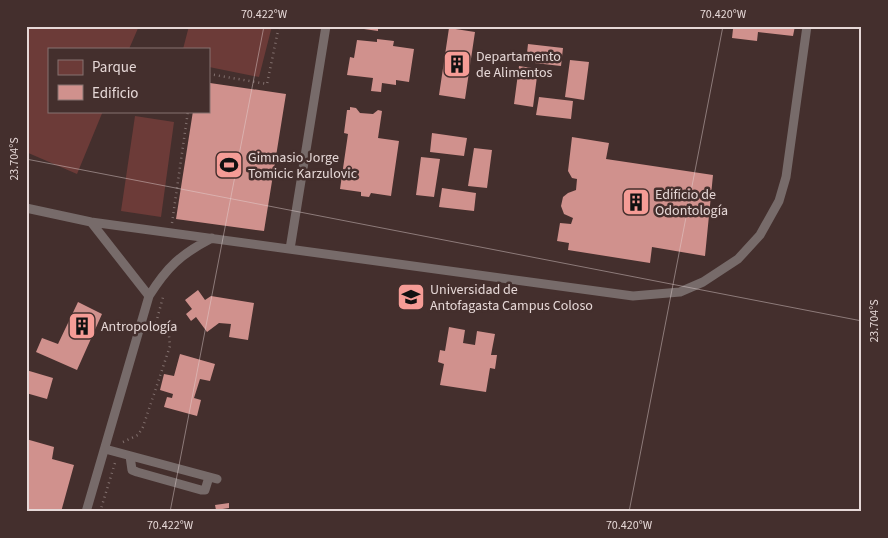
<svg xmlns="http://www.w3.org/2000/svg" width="888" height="538" font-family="'Source Sans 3',sans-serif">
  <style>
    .green { fill: #6c3b38 }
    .building { fill: #d0918d }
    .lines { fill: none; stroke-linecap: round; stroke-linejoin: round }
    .path { stroke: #82706e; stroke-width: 2.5; stroke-dasharray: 1 4; stroke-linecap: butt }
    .lane { stroke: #776b6a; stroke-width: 9 }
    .ticks { fill: none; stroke: #e6d8d7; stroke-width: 1; stroke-opacity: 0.45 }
    .labels { text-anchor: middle; stroke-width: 5; stroke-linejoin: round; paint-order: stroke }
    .poi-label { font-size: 14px; fill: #e6d8d7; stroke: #442f2d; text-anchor: start }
    .neatline { fill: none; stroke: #e6d8d7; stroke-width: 2 }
    .ticks-label { font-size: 12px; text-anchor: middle; fill: #e6d8d7 }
  </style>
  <rect width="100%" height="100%" fill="#442f2d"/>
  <path class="green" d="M26 26H139L129 49H49V111H103L77 174 26 152Z
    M189 26H272L259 77 209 67V49H183Z
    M135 116 174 122 161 217 121 211Z"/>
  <path class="building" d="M358 26H378V31L357 28Z
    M723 26H795L793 36 758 32 757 41 732 38 733 29Z
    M449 28 475 32 465 99 439 95Z
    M377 39 394 41 393 46 414 49 409 82 396 80V85L382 83 381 92 371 91 373 78 347 75 350 57 354 58 357 40 377 42Z
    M528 44 563 48 561 66 526 62Z
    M570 60 589 62 584 100 565 97Z
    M519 66 538 69 533 107 514 104Z
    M210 83 286 94 264 231 176 219 193 111H209V85Z
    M539 97 573 101 571 119 536 115Z
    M350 107 356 108 360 113 373 114 378 110 382 111 378 138 399 141 391 196 371 193 369 197 361 196V192L340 189 348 134 344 133 347 110H350Z
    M432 133 467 138 464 156 430 152Z
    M572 137 609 143 606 159 713 175 705 256 652 247 650 263 568 250 569 243 557 241 560 223 571 224 573 218 564 214 561 206 563 197 568 193 576 190 577 179 572 178 568 171Z
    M474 148 492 150 487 188 468 186Z
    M421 157 440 159 434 197 416 195Z
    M442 188 476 193 474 211 439 207Z
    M198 290 205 300 211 296 254 303 248 340 229 337 231 324 219 323 207 332 196 317 191 321 186 314 192 309 185 300Z
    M78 302 102 314 77 370 36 352 42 338 58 344Z
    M449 327 465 330 463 343 475 345 477 331 495 334 491 355H497L495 369 490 368 486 392 440 385 444 364 438 362 440 350 445 351Z
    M180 354 215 364 210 381 200 379 194 398 201 400 197 416 164 407 167 397 172 398 173 394 160 390 164 374 174 376Z
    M26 370 53 378 47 399 26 393Z
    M26 439 54 447 52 459 74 465 61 512H26Z
    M229 503V508L216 510 215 505Z"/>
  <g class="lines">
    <path class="path" d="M209 74 267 84 279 26
      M172 223 188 111
      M123 442 138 435 143 427 170 346 169 336 156 323 163 297
      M100 512 115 463"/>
    <path class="lane" d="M26 208 91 222 633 296 680 292 703 282 738 259 760 235 779 201 786 177 807 26
      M91 222 149 296
      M290 249 326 26
      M105 449 217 479
      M130 456 132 470 137 472 201 490H205L209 477
      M86 512 149 296C167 267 181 254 212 238"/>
  </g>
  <path class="ticks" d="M26 159 862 321M170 512 264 26M629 512 723 26"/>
  <defs>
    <g id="building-square" transform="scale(1.4375)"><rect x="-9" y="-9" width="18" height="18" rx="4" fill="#f59c96" stroke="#442f2d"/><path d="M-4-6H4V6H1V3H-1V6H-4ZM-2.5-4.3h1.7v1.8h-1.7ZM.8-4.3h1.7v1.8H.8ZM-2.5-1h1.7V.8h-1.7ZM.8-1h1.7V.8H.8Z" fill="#111"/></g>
    <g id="stadium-square" transform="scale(1.4375)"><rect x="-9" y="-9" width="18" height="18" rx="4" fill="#f59c96" stroke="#442f2d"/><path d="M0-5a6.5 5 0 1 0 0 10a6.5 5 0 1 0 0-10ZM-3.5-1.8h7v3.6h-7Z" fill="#111"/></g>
    <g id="university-square" transform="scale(1.4375)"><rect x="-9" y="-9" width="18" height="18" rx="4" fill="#f59c96" stroke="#442f2d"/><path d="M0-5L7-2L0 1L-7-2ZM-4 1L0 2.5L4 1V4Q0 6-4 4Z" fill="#111"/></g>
  </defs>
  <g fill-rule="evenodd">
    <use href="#building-square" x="457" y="64"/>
    <use href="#stadium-square" x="229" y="165"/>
    <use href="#building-square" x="636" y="202"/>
    <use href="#university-square" x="411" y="297"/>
    <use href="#building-square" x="82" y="326"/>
  </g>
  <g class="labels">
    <g class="poi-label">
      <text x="476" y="61">Departamento<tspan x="476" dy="16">de Alimentos</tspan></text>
      <text x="248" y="162">Gimnasio Jorge<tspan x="248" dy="16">Tomicic Karzulovic</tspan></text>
      <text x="655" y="199">Edificio de<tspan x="655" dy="16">Odontología</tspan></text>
      <text x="430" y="294">Universidad de<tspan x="430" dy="16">Antofagasta Campus Coloso</tspan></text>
      <text x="101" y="331">Antropología</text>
    </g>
  </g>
  <rect width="888" height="538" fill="none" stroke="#442f2d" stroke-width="55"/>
  <rect x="48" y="48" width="162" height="65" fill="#442f2d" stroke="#857371"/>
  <rect x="58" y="60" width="25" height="15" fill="#6c3b38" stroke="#857371"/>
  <text x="92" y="72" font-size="15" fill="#e6d8d7">Parque</text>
  <rect x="58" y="85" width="25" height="15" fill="#d0918d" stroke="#857371"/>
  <text x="92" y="98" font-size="15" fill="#e6d8d7">Edificio</text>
  <rect x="28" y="28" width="832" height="482" class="neatline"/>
  <g class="ticks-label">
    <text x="264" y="18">70.422°W</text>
    <text x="723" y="18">70.420°W</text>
    <text transform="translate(14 159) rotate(-90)" y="4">23.704°S</text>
    <text transform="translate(874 321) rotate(-90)" y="4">23.704°S</text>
    <text x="170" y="529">70.422°W</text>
    <text x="629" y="529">70.420°W</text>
  </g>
</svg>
